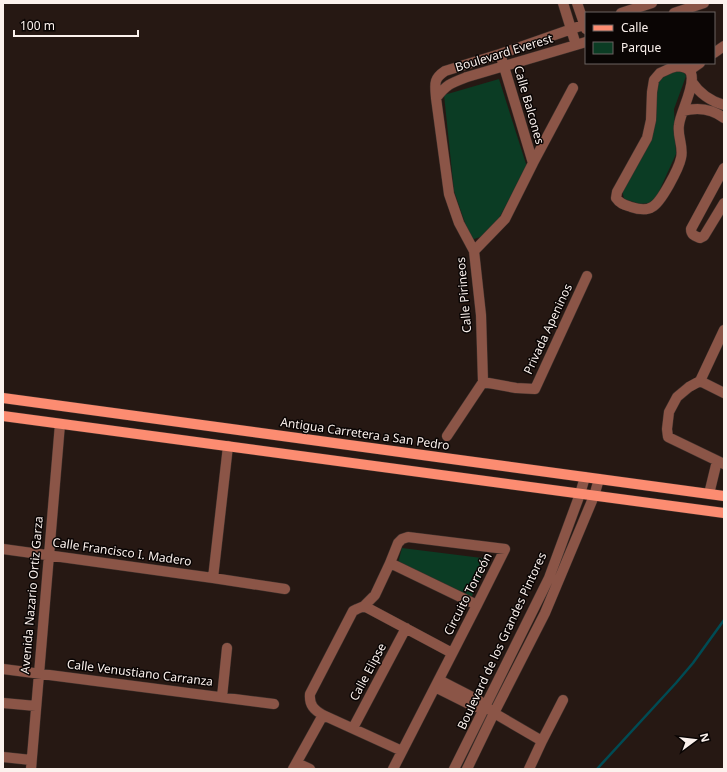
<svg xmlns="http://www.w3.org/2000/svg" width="727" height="772" font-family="'Noto Sans',sans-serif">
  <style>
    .green { fill: #0b3c24 }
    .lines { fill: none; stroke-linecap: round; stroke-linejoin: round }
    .stream { stroke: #004b54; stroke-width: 2.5 }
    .minor-casing { stroke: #40322d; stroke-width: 11 }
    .major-casing { stroke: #40322d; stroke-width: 11 }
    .minor { stroke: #8b5547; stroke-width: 10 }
    .major { stroke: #fc8c71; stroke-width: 10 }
    .labels { text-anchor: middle; stroke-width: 3; stroke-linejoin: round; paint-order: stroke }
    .street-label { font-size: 12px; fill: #fbf1ed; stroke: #0a0504 }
  </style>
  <rect width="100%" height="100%" fill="#261813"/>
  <path class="green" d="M674 71H683L686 76 685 79 674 109 676 154 656 198 649 203 640 204 624 199 622 190 650 139 658 82 664 76Z
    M499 79 527 167 498 220 483 236 471 240 454 191 444 95Z
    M402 548 490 559 470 600 398 563Z"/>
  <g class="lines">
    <path class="stream" d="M597 769 676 683 693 663 724 620"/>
    <g class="minor-casing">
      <path id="minor" d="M563 3 576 45
        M577 3 586 29
        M621 13 652 3
        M674 13 704 3
        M714 53 724 46
        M502 60 533 163
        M678 66C682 67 686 67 689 70 699 80 680 112 679 125 677 136 684 147 681 158 679 168 661 203 652 207 646 211 637 209 631 207 625 205 620 204 616 198L617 192 647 138 651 120 652 92 654 80 660 73 671 68Z
        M690 70 700 63
        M692 82C700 94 710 101 724 105
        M436 98C447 84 451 83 467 77L586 42
        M683 111C698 107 712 109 724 118
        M724 168 691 229C691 235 695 236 700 238L704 236 724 203
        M474 251 505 219 533 163 573 88
        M724 330 700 381 689 387 677 397 669 412 667 429 668 437 724 464
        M700 381 724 393
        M483 382 516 388 535 389 587 276
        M447 436 483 382 481 315 474 251 459 223 449 194 436 98C435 84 433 79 445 71L500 54 586 24
        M709 494 717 461
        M3 549 213 578 285 589
        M390 563 477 605
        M213 578 228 446
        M364 606 452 653
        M3 669 274 704
        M439 680 478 700 494 713 542 741
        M435 687 475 707 486 706
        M222 697 227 648
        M3 703 36 706
        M353 728 406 628
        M3 757 31 760
        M297 763 310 769
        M31 769 60 424
        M293 769 323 715
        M393 769 477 605 505 549 408 537 402 539 398 543 390 563 375 595 364 606 357 609 353 611 310 694C309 705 314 710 323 715L402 751
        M454 769 549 578 580 494 585 477
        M467 769 494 713 545 613 594 496 599 479
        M529 769 542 741 563 700"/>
    </g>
    <g class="major-casing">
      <path id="major" d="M3 398 724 496
        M3 416 724 513"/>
    </g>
    <use href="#minor" class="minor"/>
    <use href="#major" class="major"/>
  </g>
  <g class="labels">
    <g class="street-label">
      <text transform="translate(504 53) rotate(-17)" y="4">Boulevard Everest</text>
      <text transform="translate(529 105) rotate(74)" y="4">Calle Balcones</text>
      <text transform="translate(464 295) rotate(-95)" y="4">Calle Pirineos</text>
      <text transform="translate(548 329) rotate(-65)" y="4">Privada Apeninos</text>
      <text transform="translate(365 434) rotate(8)" y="4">Antigua Carretera a San Pedro</text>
      <text transform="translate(122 552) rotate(8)" y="4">Calle Francisco I. Madero</text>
      <text transform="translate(468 594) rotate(-63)" y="4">Circuito Torreón</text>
      <text transform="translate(32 595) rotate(-85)" y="4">Avenida Nazario Ortiz Garza</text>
      <text transform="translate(502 641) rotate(-65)" y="4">Boulevard de los Grandes Pintores</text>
      <text transform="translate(368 672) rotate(-62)" y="4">Calle Elipse</text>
      <text transform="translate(140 673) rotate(7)" y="4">Calle Venustiano Carranza</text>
    </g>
  </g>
  <rect width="727" height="772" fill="none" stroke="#fbf1ed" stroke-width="8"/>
  <rect x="585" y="12" width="130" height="52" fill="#0a0504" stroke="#6a6361"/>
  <rect x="593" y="25" width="20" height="6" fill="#fc8c71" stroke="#6a6361"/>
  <text x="621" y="32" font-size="12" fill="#fbf1ed">Calle</text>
  <rect x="593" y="42" width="20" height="12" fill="#0b3c24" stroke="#6a6361"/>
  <text x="621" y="52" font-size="12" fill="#fbf1ed">Parque</text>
  <g transform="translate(695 740) rotate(75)" stroke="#0a0504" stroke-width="3" paint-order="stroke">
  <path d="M0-3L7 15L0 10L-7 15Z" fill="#fbf1ed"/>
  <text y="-6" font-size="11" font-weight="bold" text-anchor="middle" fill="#fbf1ed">N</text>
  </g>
  <path d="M14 30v6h124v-6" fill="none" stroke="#fbf1ed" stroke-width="2"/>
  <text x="20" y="30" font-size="12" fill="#fbf1ed" stroke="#0a0504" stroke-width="3" paint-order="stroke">100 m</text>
</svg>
